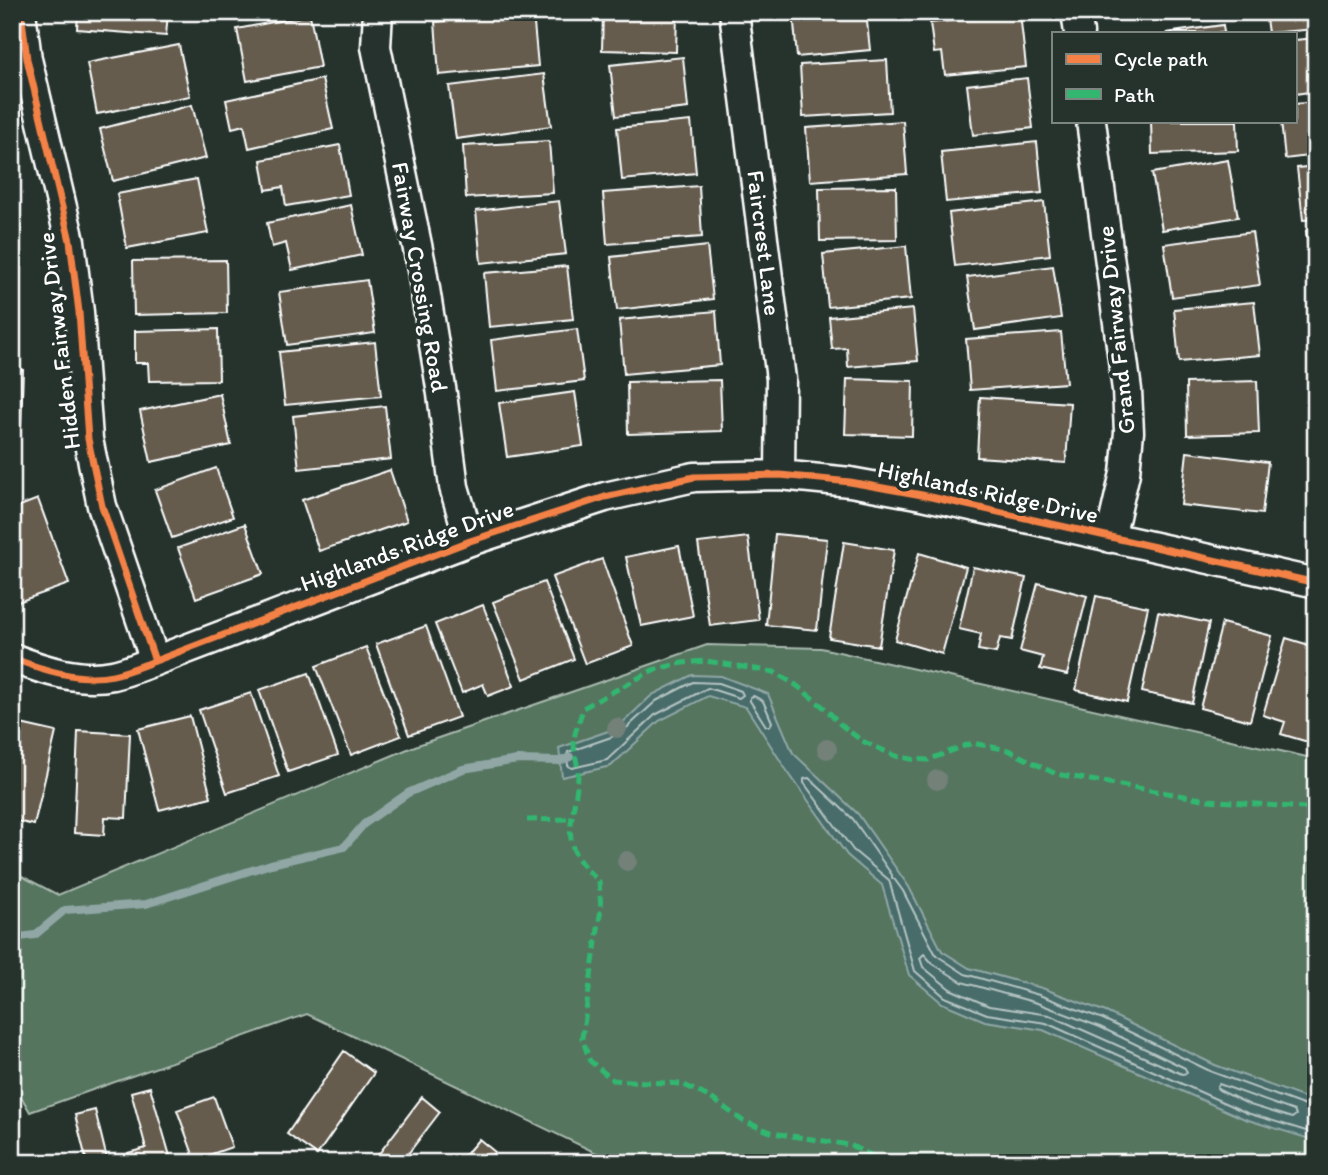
<svg xmlns="http://www.w3.org/2000/svg" width="1328" height="1175" font-family="Itim,sans-serif">
  <style>
    .green { fill: #54755f; stroke: #aabaaf; stroke-width: 2 }
    .water { fill: #476c6a; stroke: #91a7a6; stroke-width: 2 }
    .lines { fill: none; stroke-linecap: round; stroke-linejoin: round }
    .shore { stroke: #b5c4c3; stroke-width: 2 }
    .stream { stroke: #91a7a6; stroke-width: 8 }
    .building { fill: #655c4e; stroke: #fff; stroke-width: 2 }
    .minor-casing { stroke: #fff; stroke-width: 33 }
    .minor { stroke: #26332d; stroke-width: 28 }
    .quiet { stroke: #33b770; stroke-width: 5; stroke-dasharray: 10 5; stroke-linecap: butt }
    .cycleway-casing { stroke: #26332d; stroke-width: 11 }
    .cycleway { stroke: #f48246; stroke-width: 7 }
    .tree { fill: #738179 }
    .labels { text-anchor: middle; stroke-width: 7; stroke-linejoin: round; paint-order: stroke }
    .street-label { font-size: 24px; fill: #fff; stroke: #26332d }
  </style>
  <rect width="100%" height="100%" fill="#26332d"/>
  <filter id="ink" filterUnits="userSpaceOnUse"><feTurbulence type="fractalNoise" baseFrequency=".0143" numOctaves="2"/><feDisplacementMap in="SourceGraphic" scale="14" xChannelSelector="R" yChannelSelector="G"/><feConvolveMatrix kernelMatrix="1 2 1 2 8 2 1 2 1" color-interpolation-filters="sRGB"/></filter>
  <g filter="url(#ink)">
    <path class="green" d="M707 645 821 648 1316 759V1163H617L307 1014 30 1112 12 1081V871L58 895 415 746Z"/>
    <path class="water" d="M692 675 721 676 768 694 793 753 858 814 909 887 942 951 969 968 1042 988 1106 1012 1215 1065 1316 1102V1141L1245 1119 1043 1030 985 1021 942 1003 909 975 882 885 847 855 785 768 746 707 708 696 659 721 611 766 562 777 559 748 617 728 652 695Z"/>
    <g class="lines">
      <path class="shore" d="M693 682 719 683 741 691 743 695 739 698 708 688 704 690 655 715 607 760 572 768 568 766 567 755 568 752 620 734 656 701Z
        M754 696 763 701 772 722 770 726H766L750 701V697Z
        M924 954 933 964 962 982 1037 1003 1100 1027 1185 1068 1187 1073 1182 1074 1049 1015 989 1006 950 989 923 967 920 958Z
        M1219 1084 1294 1111 1296 1115 1292 1118 1250 1105 1219 1090 1217 1088Z
        M1316 1108H1311L1212 1072 1103 1019 1039 995 965 974 936 955 903 891 895 880 892 878V875L853 819 809 778 804 779V783L853 850 889 880 915 971 945 997 987 1014 1046 1023 1247 1113 1316 1134"/>
      <path class="stream" d="M12 938 35 935 65 910 146 904 271 864 344 847 364 824 408 793 463 769 517 760 560 761 570 757"/>
    </g>
    <path class="building" d="M78 12H168L166 36 77 29Z
      M603 12H677L676 52 602 50Z
      M793 12H866L870 50 797 57Z
      M1132 12H1184L1133 17Z
      M1265 12H1316V29L1268 33Z
      M533 13 538 66 439 75 435 22Z
      M1020 13 1026 67 945 75 942 52 934 53 930 23Z
      M310 15 320 67 247 81 237 29Z
      M1223 25 1224 33H1166Z
      M1316 38V91L1295 94V40Z
      M179 45 190 96 97 114 87 63Z
      M683 57 688 108 616 116 610 65Z
      M887 60 890 112 803 117 800 65Z
      M544 74 551 126 456 139 449 86Z
      M1027 78 1033 128 973 135 967 85Z
      M322 79 333 129 249 148 244 125 232 128 226 100Z
      M1316 102V155L1285 159 1281 121H1295V104Z
      M192 105 206 158 113 181 100 129Z
      M691 121 696 173 622 180 617 128Z
      M903 121 907 174 810 181 806 128Z
      M1151 121H1237L1238 151 1152 154Z
      M549 141 553 193 466 198 463 146Z
      M1037 142 1042 193 946 202 941 152Z
      M340 145 349 195 286 206 283 187 266 190 261 160Z
      M1228 160 1238 217 1162 230 1152 173Z
      M1316 166V219L1303 220 1297 168Z
      M197 179 208 233 127 248 117 194Z
      M699 186 702 237 607 244 603 193Z
      M896 187 897 240 820 241 819 188Z
      M559 201 566 254 481 263 476 211Z
      M1044 202 1050 255 955 266 949 213Z
      M351 205 362 255 292 270 286 243 272 247 267 223Z
      M1316 230V282H1312L1306 231Z
      M1252 232 1260 285 1172 297 1164 244Z
      M707 246 713 299 617 310 611 257Z
      M906 246 911 299 828 307 823 254Z
      M226 260 227 313 134 315 133 261Z
      M567 266 573 319 489 327 484 273Z
      M1053 266 1061 318 975 330 967 277Z
      M367 280 375 333 287 345 279 292Z
      M1254 302 1260 355 1179 362 1174 309Z
      M913 309 918 361 848 367 847 348 832 349 829 317Z
      M716 311 720 365 624 374 619 320Z
      M218 329 219 380 149 381 148 363H135V331Z
      M577 329 584 381 497 391 491 340Z
      M1061 332 1066 383 970 390 966 339Z
      M375 342 381 396 285 405 279 352Z
      M12 369 23 370 21 425H12Z
      M847 379 913 381 912 436 845 434Z
      M720 380 722 431 628 434 627 382Z
      M1257 381 1259 433 1187 435 1186 383Z
      M575 392 583 446 507 457 499 403Z
      M220 394 231 445 151 462 140 411Z
      M980 397 1070 403 1066 463 977 457Z
      M385 406 391 459 299 469 293 416Z
      M1187 452 1268 462 1262 514 1181 505Z
      M216 468 233 517 172 538 155 490Z
      M390 470 407 521 319 551 302 500Z
      M38 499 69 584 18 602 12 586V509Z
      M245 524 263 574 196 598 178 548Z
      M775 534 827 539 817 630 766 625Z
      M748 537 759 620 710 626 698 543Z
      M844 542 894 550 879 646 829 638Z
      M679 546 693 616 641 626 626 557Z
      M919 553 966 567 942 654 895 640Z
      M602 559 633 646 585 664 552 577Z
      M973 567 1026 578 1012 640 1000 638 996 653 978 650 981 634 959 629Z
      M544 582 574 659 524 679 493 602Z
      M1038 583 1087 596 1067 675 1040 669 1043 657 1020 651Z
      M1096 596 1148 607 1127 702 1076 690Z
      M483 605 514 686 488 696 483 684 462 693 435 624Z
      M1158 612 1209 623 1192 703 1142 692Z
      M1222 623 1272 636 1250 721 1200 708Z
      M426 626 459 717 409 735 376 644Z
      M1286 638 1316 647V714L1308 742 1281 734 1285 722 1263 715Z
      M366 647 401 736 351 755 316 666Z
      M309 673 338 755 288 772 259 690Z
      M251 693 279 776 227 793 199 710Z
      M190 716 211 797 159 810 138 729Z
      M12 722 56 732 34 825 12 820Z
      M78 731 130 734 126 818 105 817 104 835 74 833Z
      M344 1051 374 1073 317 1155 287 1134Z
      M150 1087 172 1163H131L128 1153 146 1148 131 1092Z
      M214 1097 232 1147 195 1160 177 1110Z
      M422 1097 440 1112 401 1163H372Z
      M95 1110 108 1163H87L75 1115Z
      M479 1139 495 1152 485 1163H458Z"/>
    <g class="lines">
      <g class="minor-casing">
        <path id="minor" d="M21 12 27 59 70 241 79 312 88 439 102 506 155 661
          M378 12 376 47 421 264 442 394 454 487 470 541
          M734 12 781 379 780 475
          M1076 12 1079 33
          M1091 121 1127 390 1129 432 1125 473 1110 538
          M12 658C43 670 80 682 113 675 127 672 141 666 155 661L470 541 605 497 694 477 780 475 850 482 922 495 1316 583"/>
      </g>
      <use href="#minor" class="minor"/>
      <path class="quiet" d="M527 820 570 819
        M887 1163 850 1145 773 1133 743 1121 711 1098 682 1084 613 1080 590 1061 582 1038 601 908 599 881C555 844 574 825 578 777 579 765 573 752 574 740 575 729 581 718 583 708L653 670 682 663 706 661 774 672 796 685 826 709 840 724 862 741 896 756 911 759 928 760 972 743 1008 750 1056 774 1208 800 1316 809"/>
      <g class="cycleway-casing">
        <path id="cycleway" d="M21 12 27 59 70 241 79 312 88 439 102 506 155 661
          M12 658C43 670 80 682 113 675 127 672 141 666 155 661L470 541 605 497 694 477 780 475 850 482 922 495 1316 583"/>
      </g>
      <use href="#cycleway" class="cycleway"/>
    </g>
    <g class="tree">
      <circle cx="617" cy="728" r="10"/>
      <circle cx="827" cy="749" r="10"/>
      <circle cx="937" cy="780" r="10"/>
      <circle cx="627" cy="861" r="10"/>
    </g>
  </g>
  <g class="labels">
    <g class="street-label">
      <text transform="translate(764 243) rotate(83)" y="8">Faircrest Lane</text>
      <text transform="translate(420 277) rotate(80)" y="8">Fairway Crossing Road</text>
      <text transform="translate(1116 330) rotate(-96)" y="8">Grand Fairway Drive</text>
      <text transform="translate(59 341) rotate(-97)" y="8">Hidden Fairway Drive</text>
      <text transform="translate(988 492) rotate(12)" y="8">Highlands Ridge Drive</text>
      <text transform="translate(407 546) rotate(-20)" y="8">Highlands Ridge Drive</text>
    </g>
  </g>
  <rect width="1328" height="1175" fill="none" stroke="#26332d" stroke-width="42"/>
  <rect x="21" y="21" width="1286" height="1133" fill="none" stroke="#fff" stroke-width="2.5" filter="url(#ink)"/>
  <rect x="1052" y="32" width="245" height="91" fill="#26332d" stroke="#7d8581" stroke-width="2"/>
  <rect x="1066" y="54" width="35" height="10" fill="#f48246" stroke="#7d8581" stroke-width="2"/>
  <text x="1114" y="66" font-size="21" fill="#ffffff">Cycle path</text>
  <rect x="1066" y="89" width="35" height="10" fill="#33b770" stroke="#7d8581" stroke-width="2"/>
  <text x="1114" y="102" font-size="21" fill="#ffffff">Path</text>
</svg>
